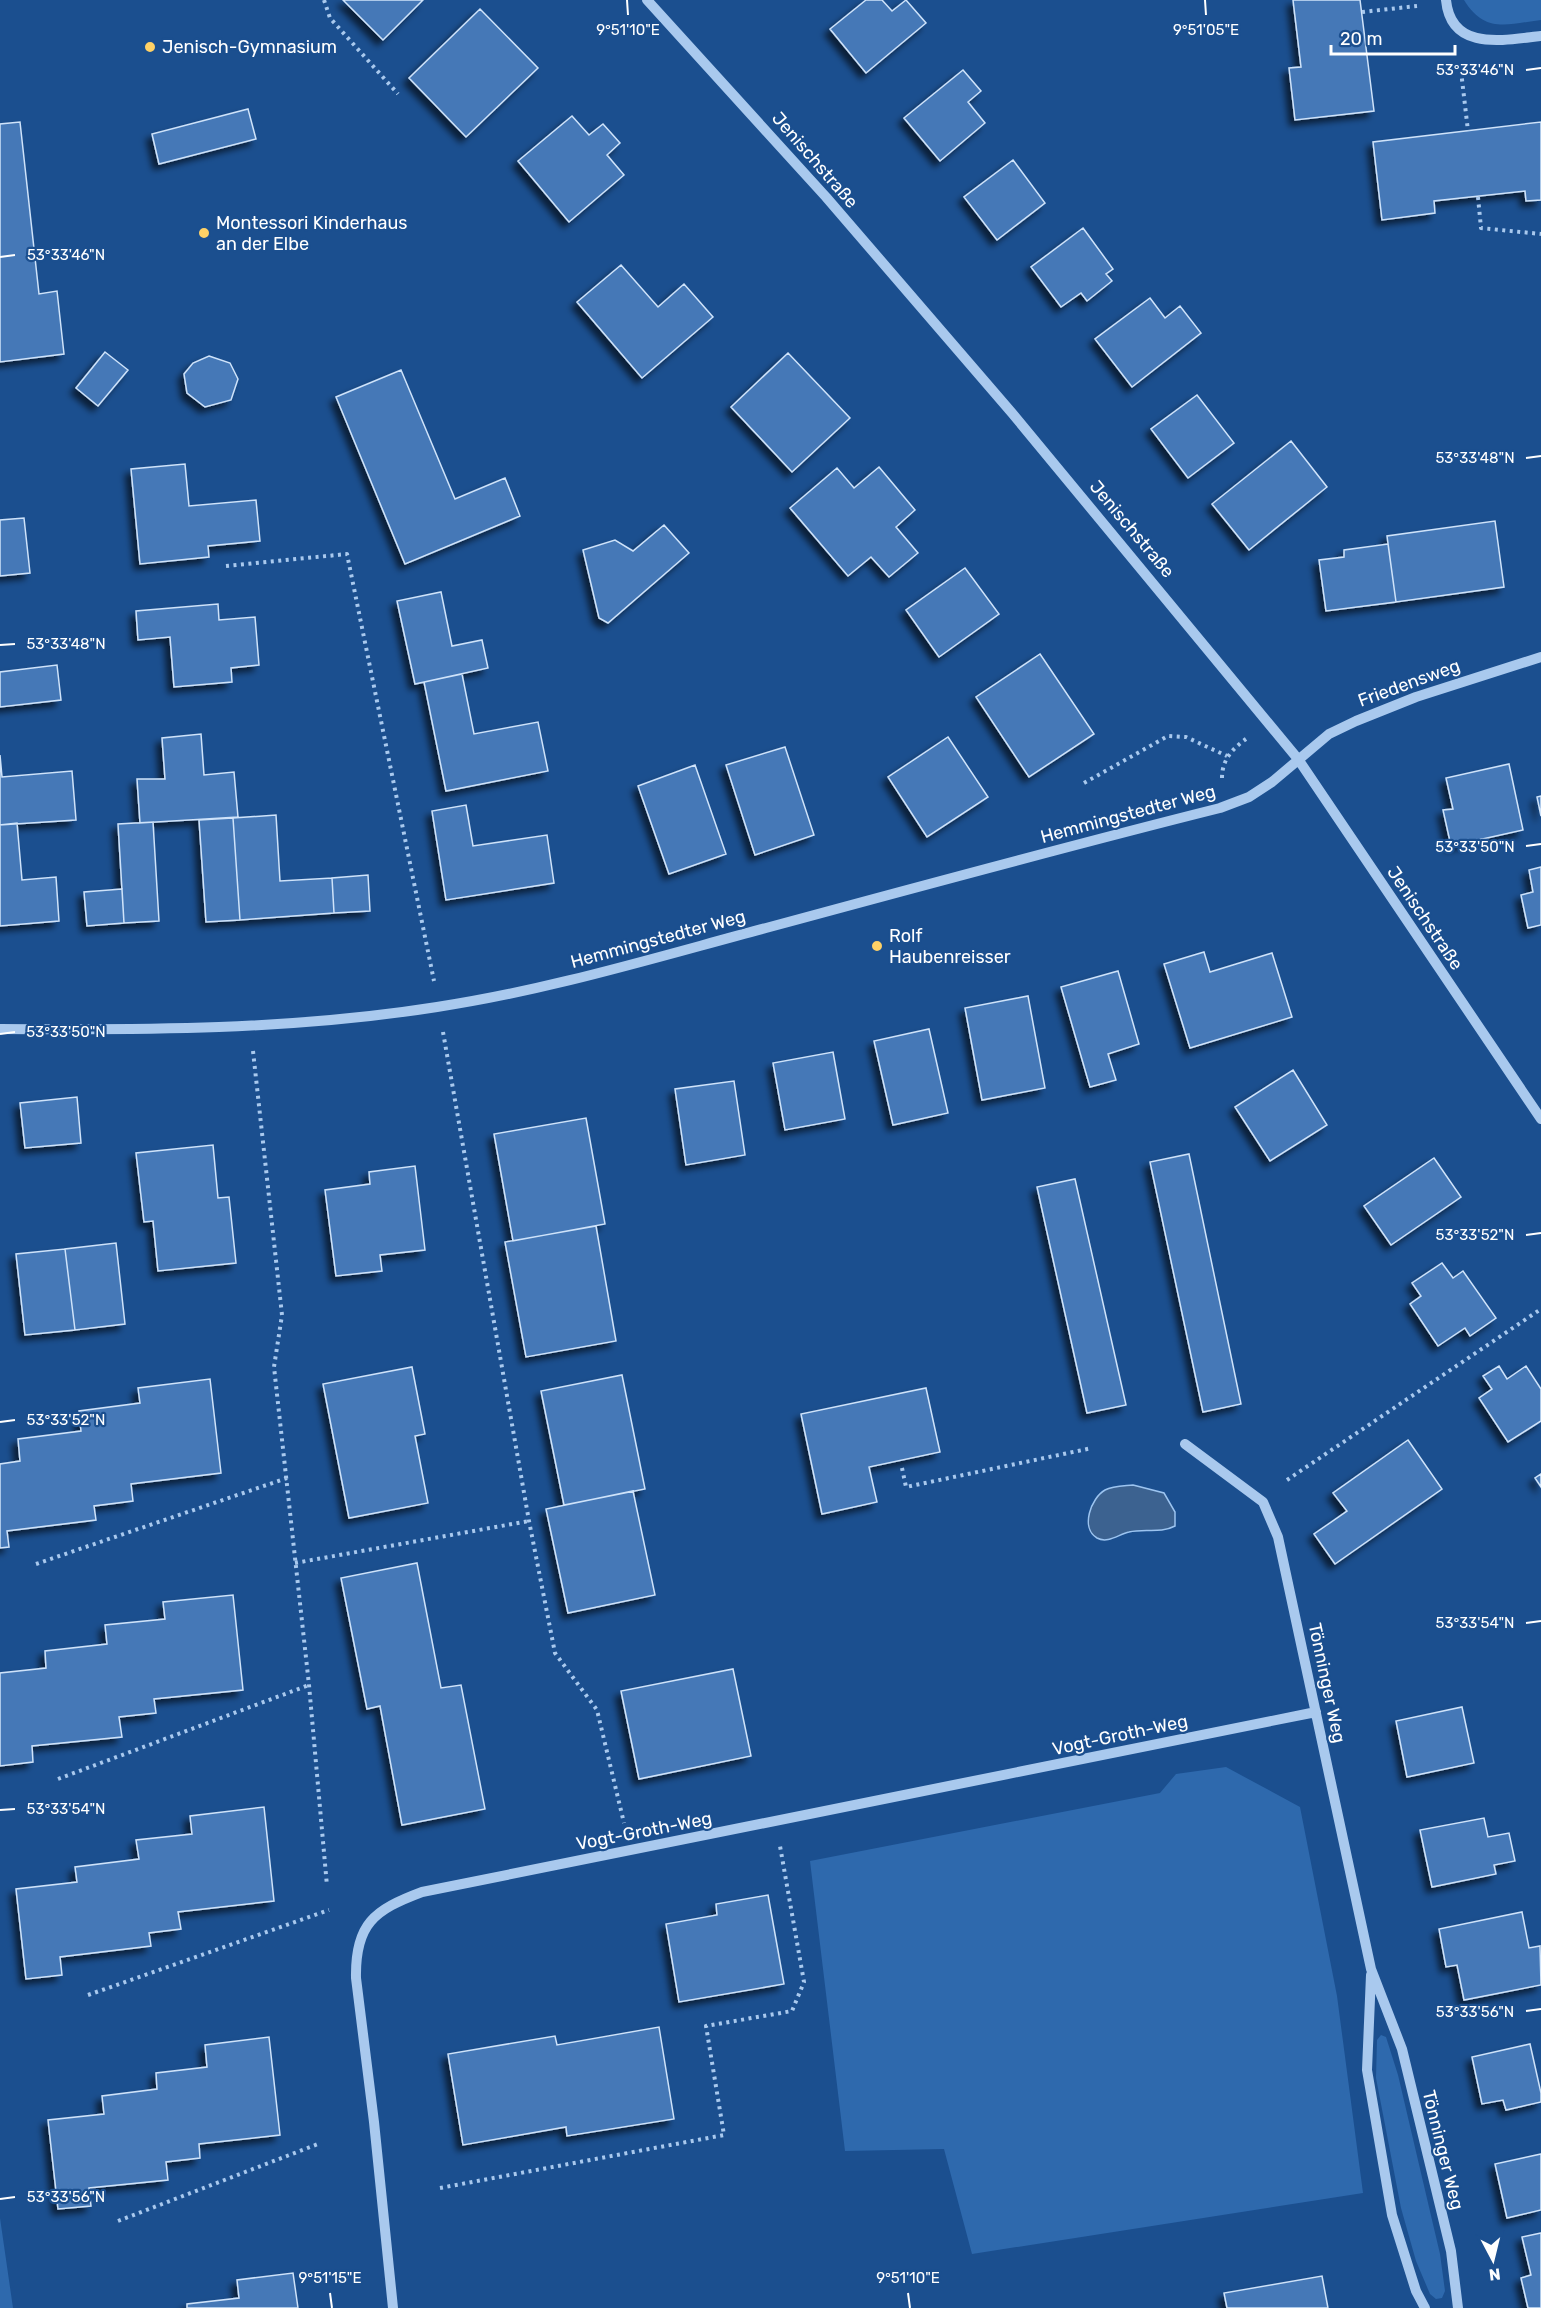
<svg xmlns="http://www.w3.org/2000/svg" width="1541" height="2308" font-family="Rubik,sans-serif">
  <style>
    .green { fill: #2e69ad }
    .water { fill: #3c6290; stroke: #9cc4f0; stroke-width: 1.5 }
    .building { fill: #4478b7; stroke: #cfe3fa; stroke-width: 1.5; filter: url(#shadow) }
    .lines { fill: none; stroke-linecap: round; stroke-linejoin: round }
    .path { stroke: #a9c9ee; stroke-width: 4; stroke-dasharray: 3 4.5; stroke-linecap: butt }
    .minor { stroke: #a9c9ee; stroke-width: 10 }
    .ticks { fill: none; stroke: #fff; stroke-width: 2 }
    .poi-dot { fill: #ffd166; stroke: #1b4f8f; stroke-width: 2 }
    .labels { text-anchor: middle; stroke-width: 4.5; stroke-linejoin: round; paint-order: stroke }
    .poi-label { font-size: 18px; fill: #fff; stroke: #1b4f8f; text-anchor: start }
    .street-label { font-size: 18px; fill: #fff; stroke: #1b4f8f }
    .ticks-label { font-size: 15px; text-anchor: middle; fill: #fff; stroke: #1b4f8f; stroke-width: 4.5; stroke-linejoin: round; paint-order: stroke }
  </style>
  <defs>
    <filter id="shadow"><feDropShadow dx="-5.5" dy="5.5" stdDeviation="3" flood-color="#0009"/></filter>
  </defs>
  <rect width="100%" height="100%" fill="#1b4f8f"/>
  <path class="green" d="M1464 0H1541V20C1507 24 1485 34 1464 0Z
    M1226 1767 1300 1807 1337 1996 1363 2193 972 2254 944 2149 845 2151 810 1861 1160 1793 1176 1774Z
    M1381 2035 1386 2037 1398 2075 1440 2254 1445 2291 1442 2298 1436 2299 1430 2294 1416 2261 1401 2208 1376 2078 1377 2040Z
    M0 2218 13 2308H0Z"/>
  <path class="water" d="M1133 1485 1164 1493 1175 1512V1526C1160 1534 1145 1528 1129 1532 1119 1534 1108 1544 1097 1538 1080 1528 1091 1498 1105 1490 1113 1486 1125 1486 1133 1485Z"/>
  <path class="building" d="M343 0H423L383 40Z
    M866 0H882L892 11 906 0 926 23 866 73 830 29Z
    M1293 0H1360L1374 111 1295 120 1289 68 1301 67Z
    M480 9 538 68 466 137 409 78Z
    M963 70 981 91 968 102 985 123 940 161 904 118Z
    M248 109 256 139 159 164 152 134Z
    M572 116 589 135 603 124 620 143 607 155 624 175 569 222 518 161Z
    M20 122 39 294 57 291 64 354 0 362V124Z
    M1541 122V200L1526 201 1525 191 1434 201 1435 213 1382 220 1373 142Z
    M1013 160 1045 203 997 240 964 197Z
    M1083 228 1113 269 1106 274 1112 281 1087 301 1081 293 1061 307 1031 267Z
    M621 265 658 307 684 284 713 317 642 378 577 302Z
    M1150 298 1165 318 1180 306 1201 333 1132 387 1095 339Z
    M105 352 128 370 98 406 76 388Z
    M788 353 850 418 792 472 731 407Z
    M209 356 230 363 238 379 231 400 205 407 187 393 184 374 193 363Z
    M401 370 455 499 505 478 520 516 405 564 336 397Z
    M1197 395 1234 443 1188 478 1151 429Z
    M1291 441 1327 487 1249 550 1212 504Z
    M185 464 189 506 256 500 260 541 208 546 209 557 140 564 131 469Z
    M879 467 915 510 896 527 918 553 889 577 871 557 848 576 790 508 837 468 854 488Z
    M24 518 30 573 0 576V520Z
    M1495 521 1504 587 1396 602 1387 536Z
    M664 525 689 553 608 623 599 618 583 550 615 540 633 551Z
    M1388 544 1396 602 1326 611 1319 560 1344 557V550Z
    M965 568 999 614 939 657 906 610Z
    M441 592 452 646 482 640 488 668 415 684 397 601Z
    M218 604 219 620 255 617 259 665 231 668 232 682 174 687 170 637 138 640 136 611Z
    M1040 654 1094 734 1029 777 976 697Z
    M57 665 61 700 0 707V672Z
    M462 674 474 734 538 722 548 771 446 791 424 682Z
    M201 734 204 775 234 772 238 817 140 823 137 779H165L162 738Z
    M948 737 988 797 927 837 888 777Z
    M785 747 814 835 755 855 726 765Z
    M0 755 2 777 72 771 76 820 0 825Z
    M1509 764 1523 830 1451 846 1443 810 1453 809 1446 778Z
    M695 765 726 854 669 874 638 786Z
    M1541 796V816L1537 797Z
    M466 805 473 846 547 835 554 883 446 900 432 811Z
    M276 815 280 881 332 878 334 913 240 920 233 818Z
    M233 818 240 920 206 922 199 820Z
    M153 822 159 921 124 923 118 824Z
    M17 823 22 880 56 877 59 921 0 926V825Z
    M1541 867V925L1528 928 1521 895 1533 892 1529 870Z
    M368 875 370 911 334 913 332 878Z
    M122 889 124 923 87 926 84 892Z
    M1204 952 1210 972 1272 953 1292 1017 1190 1048 1164 964Z
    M1118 971 1139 1044 1108 1054 1116 1080 1090 1087 1061 987Z
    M1028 996 1045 1088 982 1100 965 1008Z
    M929 1029 948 1113 893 1125 874 1041Z
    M833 1052 845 1119 785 1130 773 1063Z
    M1293 1070 1327 1125 1270 1161 1235 1107Z
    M734 1081 745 1155 686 1165 675 1089Z
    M77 1097 81 1143 25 1148 20 1103Z
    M586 1118 605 1224 513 1241 494 1134Z
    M213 1145 218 1198 229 1197 236 1263 158 1271 153 1221 144 1222 136 1153Z
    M1189 1154 1241 1404 1203 1412 1150 1162Z
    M1434 1158 1461 1197 1391 1245 1364 1206Z
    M415 1166 425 1250 380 1255 382 1271 336 1276 325 1190 370 1184 369 1172Z
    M1075 1179 1126 1405 1087 1413 1037 1187Z
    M596 1226 616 1341 526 1357 505 1242Z
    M116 1243 125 1324 75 1330 65 1249Z
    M65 1249 75 1330 25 1335 16 1254Z
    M1442 1263 1453 1278 1463 1271 1496 1318 1470 1336 1465 1328 1438 1346 1410 1304 1421 1296 1412 1283Z
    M1499 1366 1507 1379 1526 1366 1541 1389V1421L1508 1442 1479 1398 1492 1389 1483 1376Z
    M412 1367 425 1434 415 1436 428 1503 349 1518 323 1384Z
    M622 1375 645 1489 564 1505 541 1391Z
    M210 1379 221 1473 131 1484 133 1501 94 1506 96 1520 7 1531 9 1547 0 1548V1464L20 1461 18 1439 81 1431 79 1411 140 1403 138 1388Z
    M926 1388 940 1452 869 1467 877 1502 822 1514 801 1414Z
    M1408 1440 1442 1489 1335 1564 1314 1534 1347 1511 1333 1493Z
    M1541 1474V1487L1535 1478Z
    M633 1491 655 1595 568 1613 546 1509Z
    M417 1563 441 1688 461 1685 485 1809 402 1825 380 1706 367 1709 341 1578Z
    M233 1595 243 1690 154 1699 156 1713 119 1717 122 1737 32 1746 33 1762 0 1766V1673L46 1668 45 1651 107 1644 105 1625 165 1619 163 1602Z
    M733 1669 751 1756 639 1779 621 1691Z
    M1462 1707 1474 1763 1407 1777 1396 1721Z
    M264 1807 274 1901 178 1912 181 1929 149 1933 151 1946 60 1957 62 1975 26 1979 16 1889 77 1882 75 1867 139 1859 136 1840 192 1834 190 1816Z
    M1484 1818 1488 1837 1509 1833 1515 1861 1494 1865 1496 1874 1432 1887 1420 1830Z
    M768 1895 784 1984 679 2002 666 1924 717 1915 716 1904Z
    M1522 1912 1529 1948 1540 1946 1541 1985 1464 2000 1457 1965 1446 1967 1439 1929Z
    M659 2027 674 2119 567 2136 566 2127 463 2145 448 2054 555 2036 557 2045Z
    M269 2037 280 2135 199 2144 200 2158 166 2162 168 2180 89 2188 91 2206 58 2209 48 2120 104 2114 102 2096 157 2089 156 2073 207 2067 205 2045Z
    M1530 2044 1541 2093V2102L1506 2110 1503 2100 1482 2104 1472 2057Z
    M1541 2154V2210L1507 2218 1495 2164Z
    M1541 2233V2308H1528L1521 2278 1531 2275 1522 2237Z
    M293 2273 298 2308H187V2304L239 2298 237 2280Z
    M1322 2276 1328 2308H1227L1224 2293Z"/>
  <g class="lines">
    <path class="path" d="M324 0 330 18 398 94
      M1362 12 1417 6
      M1461 71 1468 131
      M1478 197 1481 228 1541 234
      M226 566 347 554 434 981
      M1222 778C1222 760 1232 749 1246 739
      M1084 783 1168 736 1186 737 1227 756
      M443 1032 529 1521 555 1653 597 1710 624 1823
      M253 1051 282 1315 274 1367 309 1685 327 1886
      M902 1468 906 1487 1092 1448
      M1287 1480 1541 1309
      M295 1563 529 1521
      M36 1564 287 1478
      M58 1779 309 1685
      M88 1995 329 1910
      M440 2188 724 2135 706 2026 792 2011 804 1982 780 1846
      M118 2221 318 2144"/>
    <path class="minor" d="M647 0 826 197 1012 413 1298 759 1541 1119
      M1446 0C1451 52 1504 40 1541 36
      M0 1029C146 1030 292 1030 437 1007 549 990 657 957 766 928 917 887 1068 846 1220 808L1249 797 1272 782 1329 734 1356 721 1416 697 1541 657
      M1185 1444 1263 1502 1278 1537 1371 1969 1402 2049 1451 2251 1458 2308
      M1371 1975 1367 2070 1392 2215 1416 2291 1425 2308
      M393 2308 374 2122 356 1978C355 1924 374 1910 422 1892L1316 1712"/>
  </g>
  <path class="ticks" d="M627 0 628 15M1205 0 1206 15M1526 70 1541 68M0 257 15 255M1526 458 1541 456M0 645 15 644M1526 846 1541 844M0 1034 15 1032M1526 1235 1541 1233M0 1422 15 1420M1526 1623 1541 1621M0 1810 15 1809M1526 2011 1541 2009M0 2199 15 2197M330 2293 332 2308M908 2293 910 2308"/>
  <g class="poi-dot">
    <circle cx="150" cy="47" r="6"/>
    <circle cx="204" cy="233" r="6"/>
    <circle cx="877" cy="946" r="6"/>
  </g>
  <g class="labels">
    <g class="poi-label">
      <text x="162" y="53">Jenisch-Gymnasium</text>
      <text x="216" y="229">Montessori Kinderhaus<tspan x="216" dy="21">an der Elbe</tspan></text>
      <text x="889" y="942">Rolf<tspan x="889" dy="21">Haubenreisser</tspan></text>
    </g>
    <g class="street-label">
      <text transform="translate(815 160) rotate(49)" y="6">Jenischstraße</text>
      <text transform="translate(1132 529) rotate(50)" y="6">Jenischstraße</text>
      <text transform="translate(1409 683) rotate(-20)" y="6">Friedensweg</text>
      <text transform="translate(1128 814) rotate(-15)" y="6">Hemmingstedter Weg</text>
      <text transform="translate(1425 918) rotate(56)" y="6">Jenischstraße</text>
      <text transform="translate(658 939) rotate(-15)" y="6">Hemmingstedter Weg</text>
      <text transform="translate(1327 1683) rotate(78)" y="6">Tönninger Weg</text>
      <text transform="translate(1120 1735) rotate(-12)" y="6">Vogt-Groth-Weg</text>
      <text transform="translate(644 1831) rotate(-11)" y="6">Vogt-Groth-Weg</text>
      <text transform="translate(1443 2150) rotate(76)" y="6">Tönninger Weg</text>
    </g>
  </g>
  <g class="ticks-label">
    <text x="628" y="35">9°51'10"E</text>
    <text x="1206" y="35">9°51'05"E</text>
    <text x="1475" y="75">53°33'46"N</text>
    <text x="66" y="260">53°33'46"N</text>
    <text x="1475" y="463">53°33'48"N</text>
    <text x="66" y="649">53°33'48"N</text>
    <text x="1475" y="852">53°33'50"N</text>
    <text x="66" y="1037">53°33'50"N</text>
    <text x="1475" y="1240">53°33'52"N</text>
    <text x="66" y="1425">53°33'52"N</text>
    <text x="1475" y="1628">53°33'54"N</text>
    <text x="66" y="1814">53°33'54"N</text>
    <text x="1475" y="2017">53°33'56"N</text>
    <text x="66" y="2202">53°33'56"N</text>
    <text x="330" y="2283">9°51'15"E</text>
    <text x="908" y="2283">9°51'10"E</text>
  </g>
  <g transform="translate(1493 2260) rotate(173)" stroke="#1b4f8f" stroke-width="4.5" paint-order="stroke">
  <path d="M0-4.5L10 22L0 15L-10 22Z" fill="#ffffff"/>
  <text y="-9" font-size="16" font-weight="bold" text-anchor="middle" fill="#ffffff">N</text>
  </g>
  <path d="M1331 45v9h124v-9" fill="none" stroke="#ffffff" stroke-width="3"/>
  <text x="1340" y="45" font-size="18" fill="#ffffff" stroke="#1b4f8f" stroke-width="4.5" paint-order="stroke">20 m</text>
</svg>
